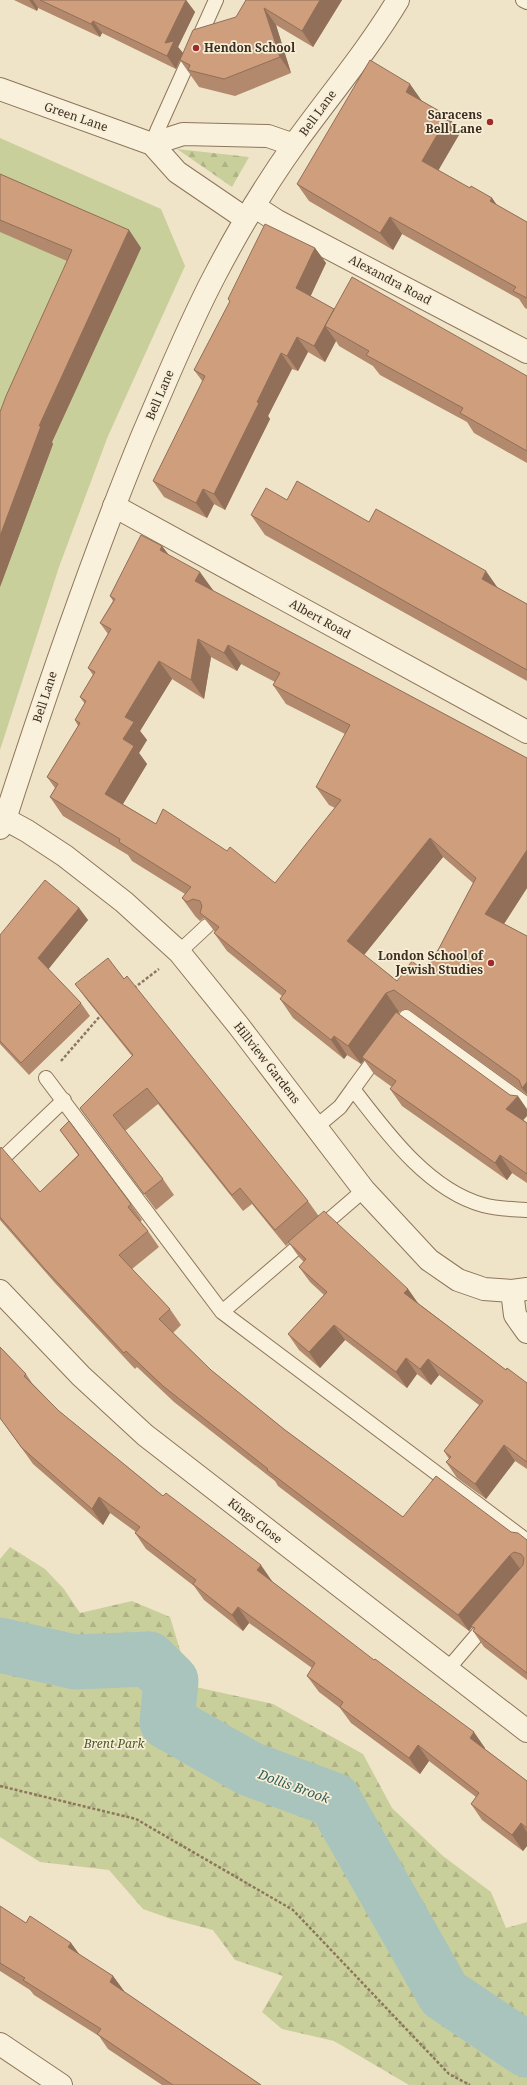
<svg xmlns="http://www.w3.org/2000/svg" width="527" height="2085" font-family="'Noto Serif',serif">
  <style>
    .green { fill: #c9cf9b }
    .forest { fill: url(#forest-firs) }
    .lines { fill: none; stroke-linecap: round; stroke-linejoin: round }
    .river { stroke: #a9c4bc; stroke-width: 55 }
    .service-casing { stroke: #8d765c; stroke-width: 16 }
    .minor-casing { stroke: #8d765c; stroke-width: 24 }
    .tertiary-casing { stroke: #8d765c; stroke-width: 24 }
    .path { stroke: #8d765c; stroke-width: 2.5; stroke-dasharray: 3 2; stroke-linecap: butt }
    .service { stroke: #faf1dc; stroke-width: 14 }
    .minor { stroke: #faf1dc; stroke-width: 22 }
    .tertiary { stroke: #faf1dc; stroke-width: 22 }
    .wall { fill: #b2896c; fill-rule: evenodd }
    .shaded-wall { fill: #916f58 }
    .building { fill: #cf9f7d; stroke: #916f58; fill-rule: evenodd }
    .poi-dot { fill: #9e2a2b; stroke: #f7eed8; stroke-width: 1.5 }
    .labels { text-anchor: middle; stroke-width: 3.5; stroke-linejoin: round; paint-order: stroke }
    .poi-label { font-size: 12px; font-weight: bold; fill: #3d2e20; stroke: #f7eed8; text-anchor: end }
    .street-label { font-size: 12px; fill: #3d2e20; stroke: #f7eed8 }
    .park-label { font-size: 12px; font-style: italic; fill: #4d5a26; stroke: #f7eed8 }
    .water-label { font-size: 13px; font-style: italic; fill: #2f5d5a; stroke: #f7eed8 }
  </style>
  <defs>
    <pattern id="forest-firs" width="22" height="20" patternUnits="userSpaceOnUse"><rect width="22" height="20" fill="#c9cf9b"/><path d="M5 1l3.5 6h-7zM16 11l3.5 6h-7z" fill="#aeb285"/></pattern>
  </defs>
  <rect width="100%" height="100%" fill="#f0e4c8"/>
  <path class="green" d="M0 138 161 209 185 266 108 436 59 567 0 750Z"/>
  <path class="forest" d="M177 149 249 157 232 187Z
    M10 1547 45 1569 64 1589 80 1613 132 1601 170 1617 191 1686 273 1704 363 1754 392 1808 443 1856 491 1892 506 1928 527 1922V2085H409L334 2041 282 2029 262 2012 283 1976 235 1960 213 1930 171 1919 143 1909 109 1870 40 1862 0 1837V1559Z"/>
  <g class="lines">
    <path class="river" d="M0 1645 75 1662 149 1659 171 1681 167 1722 250 1769 334 1800 444 1994 527 2050"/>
    <g class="service-casing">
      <path id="service" d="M523 0 527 2
        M152 144 158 129 216 0
        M179 952 207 926
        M393 1034 406 1017 527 1105
        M46 1078 222 1312 527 1541
        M353 1089 380 1052
        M316 1127 340 1107 353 1089C386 1132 428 1190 483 1205 497 1209 511 1209 526 1210
        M0 1161 64 1100
        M222 1312 364 1190
        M447 1670 488 1622"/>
    </g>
    <g class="minor-casing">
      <path id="minor" d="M254 206 277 221 527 352
        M114 506 527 732
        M5 819 27 831 65 856 124 902 179 952 238 1025 364 1190 429 1260 458 1280 484 1289 512 1291 527 1289
        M0 1291 81 1376 145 1435 527 1731
        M512 1291 515 1315 527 1332
        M0 2044 61 2085"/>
    </g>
    <g class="tertiary-casing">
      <path id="tertiary" d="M0 89 152 144 177 172 246 219
        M152 144 183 134 268 136 294 145
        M0 828 5 819C47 689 91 560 143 434 166 381 188 326 215 275 239 229 266 184 296 142 330 95 368 50 398 0"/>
    </g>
    <path class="path" d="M422 973 439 950
      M134 988 159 969
      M61 1061 101 1015
      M0 1786 136 1819 293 1910 449 2074 470 2085"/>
    <use href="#service" class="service"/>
    <use href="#minor" class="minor"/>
    <use href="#tertiary" class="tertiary"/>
  </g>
  <path class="wall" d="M14 0H186L195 12 178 47 183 53 236 17 246 0H342L313 47 276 25 291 73 235 96 199 87 180 60 176 69 102 33 100 37 38 8 37 11Z
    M422 101 448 116 460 133 438 170 470 188 492 198 496 205 527 222V309L525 308 519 299 402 234 393 250 309 201 297 184Z
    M0 174 129 230 141 248 52 442 53 444 0 587 67 261 0 232Z
    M315 248 326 263 310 296 334 309 527 376V463L474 433 467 422 380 375 373 366 339 346 336 341 325 362 308 352 298 371 292 369 268 416 270 419 225 510 214 504 207 518 164 497 153 481 203 382 194 370 230 302 228 299Z
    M287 500 369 522 498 588 527 604V681L265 535 251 515Z
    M162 546 169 555 213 590V591L527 758V888L504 924 527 936V1095L407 1009 399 1012 398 1013 527 1123V1183L512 1173 507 1180 402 1106 390 1089 392 1087 374 1074 364 1060 361 1064 347 1055 344 1059 293 1018 280 999 282 996 227 951 214 933 215 932 204 918 200 921 195 916 182 898 185 894 132 861 128 855 63 816 50 797 55 788 47 777 78 726 75 720 85 704 80 697 93 675 88 668 108 634 100 623 113 601 110 596ZM211 657 237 671 241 664 275 682 273 685 286 704 345 734 316 787 329 805 335 808 275 883 156 824 123 804 147 764 139 753 147 740 140 731 172 679 204 699ZM443 857 473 883 426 973 397 981 364 955Z
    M79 908 88 920 48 969 81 1003 90 1016 29 1075 0 1044V935Z
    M124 979 308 1201 318 1215 408 1289 418 1303 506 1370 527 1383V1469L515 1461 486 1499 457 1478 446 1462 449 1459 444 1451 479 1405 439 1375 431 1385 417 1374 407 1388 345 1340 320 1368 299 1350 288 1334 324 1295 310 1282 299 1267 304 1262 299 1257 289 1243 286 1246 252 1204 243 1211 158 1104 125 1131 163 1179 174 1195 156 1210 92 1124 80 1108 132 1056 87 1000 75 984Z
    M60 1130 131 1204 142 1220 140 1222 148 1231 159 1247 132 1269 170 1309 181 1325 173 1333 211 1370 285 1430 403 1517 511 1532 527 1540V1680L484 1647 473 1631 474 1629 472 1627 469 1631 278 1486 275 1481 174 1402 137 1367 135 1369 55 1283 0 1220V1149L40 1192 78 1155Z
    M0 1347 26 1374 32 1383 59 1411 163 1496 485 1748V1749L527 1781V1846L523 1851 482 1820 471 1804 476 1797 429 1761 420 1774 351 1723 340 1708 319 1692 307 1676 312 1668 249 1623 243 1631 204 1600 194 1586 146 1549 135 1533 136 1532 110 1513 103 1525 33 1464 0 1418Z
    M0 1906 26 1923 71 1943 80 1955 113 1976 124 1991H123L261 2085H162L108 2049 99 2036 34 1995 30 1990 0 1971Z"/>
  <path class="shaded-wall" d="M29 0H33L38 8 37 11Z
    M186 0 195 12 178 47 183 53 176 69 167 56 165 43Z
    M320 0H342L313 47 302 31Z
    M264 8 276 25 291 73 280 57Z
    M93 21 102 33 100 37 91 24Z
    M410 84 422 101 418 109 406 92Z
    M448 116 460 133 434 178 422 161Z
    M492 198 504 215 490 201Z
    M390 217 402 234 393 250 380 233Z
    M129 230 141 248 52 442 53 444 0 587V536L39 426Z
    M315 248 326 263 307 304 296 288Z
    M334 309 325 326 336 341 325 362 314 346Z
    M297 337 308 352 298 371 287 356Z
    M281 353 292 369 268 416 270 419 225 510 214 494 257 402Z
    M203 489 214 504 207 518 196 503Z
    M162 546 175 564 160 550Z
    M486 571 500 591 482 579Z
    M200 572 213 590 208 600 195 581Z
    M198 639 211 657 204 699 191 680Z
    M228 645 241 664 237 671 224 653Z
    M159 661 172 679 140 731 147 740 139 753 147 764 118 812 105 794 123 739 125 717Z
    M430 838 443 857 360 960 347 941Z
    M527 850V888L498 933 485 914Z
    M79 908 88 920 47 971 38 958Z
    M386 993 399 1012 365 1059 362 1057 364 1060 361 1064 348 1046Z
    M334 1036 347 1055 344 1059 331 1040Z
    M527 1082V1094L522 1088Z
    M518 1096 527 1109V1116L518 1126 506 1109Z
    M500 1155 512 1173 507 1180 495 1163Z
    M408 1289 419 1305 404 1293Z
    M334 1325 345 1340 320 1368 309 1352Z
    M406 1358 417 1374 407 1388 396 1372Z
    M428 1359 439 1375 431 1385 420 1369Z
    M504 1445 515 1461 486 1499 475 1484Z
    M99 1497 110 1513 103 1525 92 1509Z
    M510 1555 521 1570 471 1626 472 1627 469 1631 458 1615Z
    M261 1565 272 1581 268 1586 257 1570Z
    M238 1607 249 1623 243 1631 232 1615Z
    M474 1732 485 1748 481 1753 470 1738Z
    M418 1745 429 1761 420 1774 409 1758Z
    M521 1823 527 1832V1846L523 1851 512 1835Z
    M71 1943 81 1957 68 1947Z
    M113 1976 124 1991 120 1997 110 1982Z"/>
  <path class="building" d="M40 0H186L165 43 174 41 167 56 93 21 91 24Z
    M246 0H320L302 31 264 8 280 57 224 79 188 70 190 65 180 60 193 30 236 17Z
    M370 60 410 84 406 92 448 116 422 161 470 188 471 186 492 198 490 201 527 222V298L513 291 516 287 390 217 380 233 297 184Z
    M0 174 129 230 39 426H41L0 536V412L6 396 72 250 0 220Z
    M265 224 315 248 296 288 334 309 314 346 297 337 287 356 281 353 257 402 259 403 214 494 203 489 196 503 153 481 205 376 194 370 230 301 228 299Z
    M352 277 527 376V451L460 413 463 408 366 355 369 351 325 326Z
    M297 481 369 522 376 509 486 571 482 579 527 604V670L251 515 266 488 287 500Z
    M141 535 162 546 160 550 200 572 195 581 527 758V850L485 914 527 936V1082L522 1088 519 1080 394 990 386 993 348 1046 334 1036 331 1040 280 999 286 991 214 933 219 927 200 913 202 906 200 901 193 899 187 902 182 898 191 887 119 842 120 839 50 797 58 784 47 777 80 723 75 720 86 701 80 697 95 672 88 668 111 629 100 623 115 599 110 596ZM198 639 224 653 228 645 280 673 273 685 350 725 316 787 341 800 275 883 230 847 227 851 163 809 156 824 105 794 134 746 123 739 134 722 125 717 159 661 191 680ZM430 838 476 878 426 973 412 961 397 981 347 941Z
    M45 880 79 908 38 958 81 1003 21 1063 0 1041V935Z
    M108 958 124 979 127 976 308 1201 275 1230 240 1188 232 1195 147 1088 113 1115 163 1179 144 1194 80 1108 133 1055 75 984Z
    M396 1012 510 1095 518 1096 506 1109 527 1123V1174L500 1155 495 1163 390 1089 396 1081 362 1057Z
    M69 1121 131 1204 128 1207 148 1231 119 1255 170 1309 159 1319 211 1370 285 1430 403 1517 436 1476 511 1532 518 1533 527 1540V1673L473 1631 475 1628 471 1626 523 1565 524 1558 521 1554 514 1552 510 1555 458 1615 267 1470 268 1469 163 1386 126 1351 124 1353 44 1268 0 1217V1149L1 1147 40 1192 79 1155 60 1130Z
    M324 1211 408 1289 404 1293 506 1370 507 1368 527 1383V1462L504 1445 475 1484 446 1462 451 1457 444 1451 483 1401 428 1359 420 1369 406 1358 396 1372 334 1325 309 1352 288 1334 327 1292 299 1267 306 1259 288 1242Z
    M0 1347 26 1374 24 1376 59 1411 163 1496 166 1493 261 1565 257 1570 374 1660 375 1659 474 1732 470 1738 527 1781V1828L521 1823 512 1835 471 1804 479 1793 418 1745 409 1758 340 1707 343 1702 307 1676 315 1663 238 1607 232 1615 193 1584 196 1580 135 1533 140 1527 99 1497 92 1509 22 1448 0 1418Z
    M0 1906 26 1923 30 1916 71 1943 68 1947 113 1976 110 1982 261 2085H173L97 2034 101 2029 23 1980 25 1978 0 1963Z"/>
  <g class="poi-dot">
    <circle cx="196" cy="48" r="4"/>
    <circle cx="490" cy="122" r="4"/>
    <circle cx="491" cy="963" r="4"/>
  </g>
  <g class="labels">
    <g class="poi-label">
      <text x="204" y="52" text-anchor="start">Hendon School</text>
      <text x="482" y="119">Saracens<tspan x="482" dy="14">Bell Lane</tspan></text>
      <text x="483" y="960">London School of<tspan x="483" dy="14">Jewish Studies</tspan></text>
    </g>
    <g class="street-label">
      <text transform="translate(318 113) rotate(-54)" y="4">Bell Lane</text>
      <text transform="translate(76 117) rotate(19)" y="4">Green Lane</text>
      <text transform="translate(390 280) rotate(28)" y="4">Alexandra Road</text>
      <text transform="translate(160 395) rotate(-67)" y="4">Bell Lane</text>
      <text transform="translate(320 619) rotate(29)" y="4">Albert Road</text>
      <text transform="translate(45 697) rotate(-72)" y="4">Bell Lane</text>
      <text transform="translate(267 1063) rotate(52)" y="4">Hillview Gardens</text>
      <text transform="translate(255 1521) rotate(38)" y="4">Kings Close</text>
    </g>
    <g class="park-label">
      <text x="114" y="1748">Brent Park</text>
    </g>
    <g class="water-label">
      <text transform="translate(294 1786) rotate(20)" y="5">Dollis Brook</text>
    </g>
  </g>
</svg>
